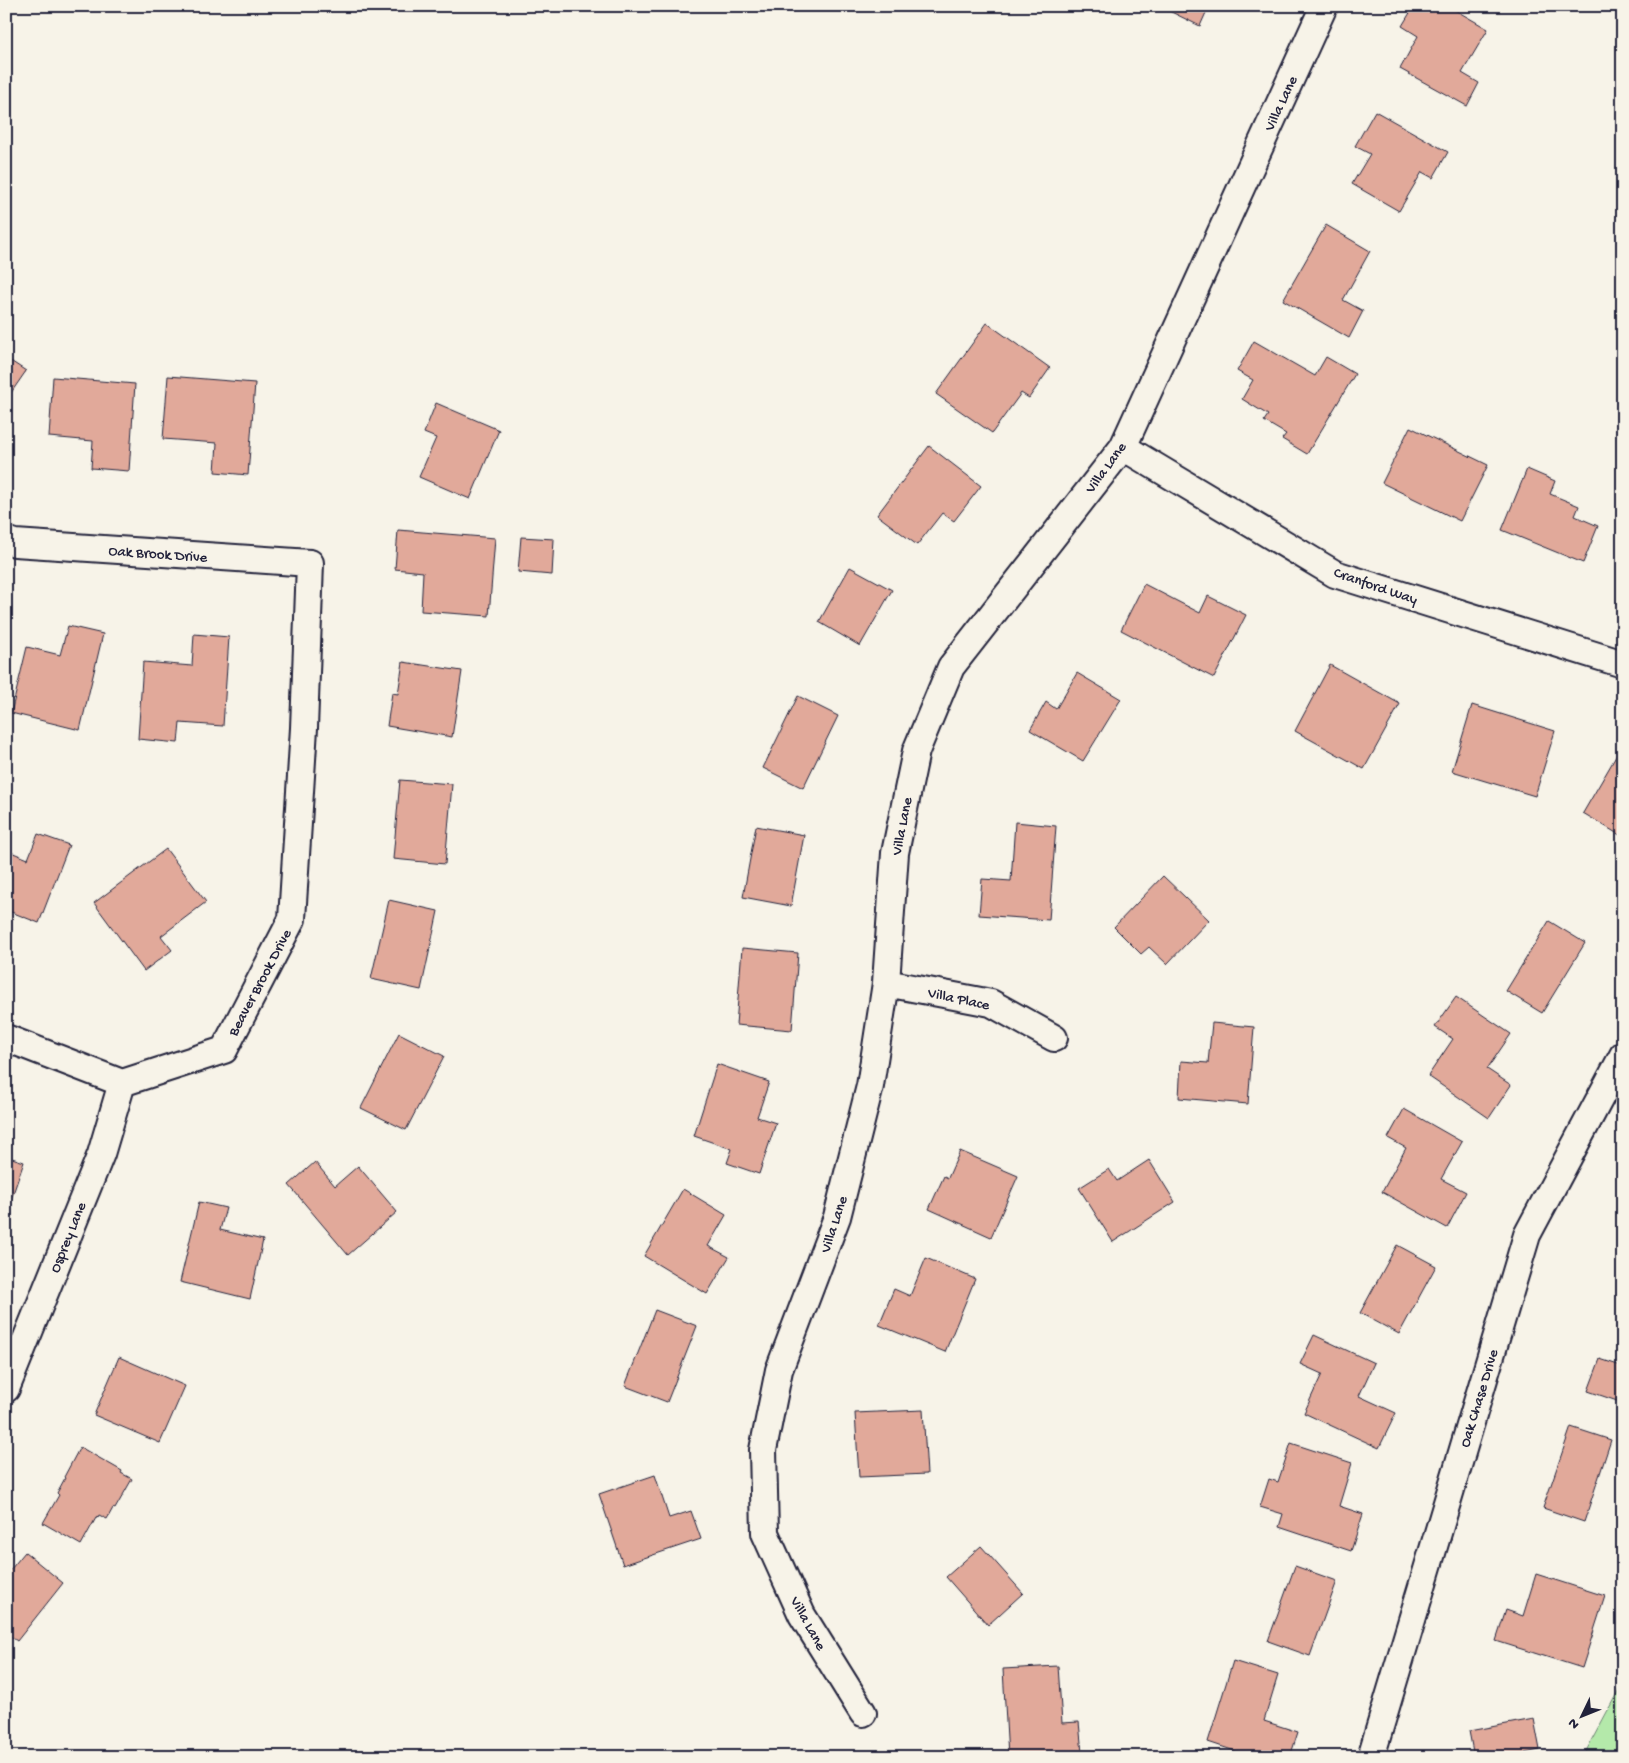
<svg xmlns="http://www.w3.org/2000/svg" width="1629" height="1763" font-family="'Gochi Hand',sans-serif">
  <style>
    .green { fill: #b4e9aa; stroke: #6b8672 }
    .building { fill: #e1a99a; stroke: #22223b }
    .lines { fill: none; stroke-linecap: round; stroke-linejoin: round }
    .street-casing { stroke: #22223b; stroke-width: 30 }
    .street { stroke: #f7f3e8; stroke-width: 26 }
    .labels { text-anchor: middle; stroke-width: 5; stroke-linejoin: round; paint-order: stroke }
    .street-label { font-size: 15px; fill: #22223b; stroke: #f7f3e8 }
  </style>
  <rect width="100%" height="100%" fill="#f7f3e8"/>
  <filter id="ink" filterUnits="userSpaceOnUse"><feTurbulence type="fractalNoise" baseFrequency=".02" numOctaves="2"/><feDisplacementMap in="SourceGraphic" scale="10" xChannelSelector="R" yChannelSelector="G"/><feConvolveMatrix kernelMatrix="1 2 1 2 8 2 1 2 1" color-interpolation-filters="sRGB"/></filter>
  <g filter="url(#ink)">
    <path class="green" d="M1623 1682V1757H1584L1585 1753Z"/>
    <path class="building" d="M1159 6H1209L1200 26Z
      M1414 6H1448L1488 29 1462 73 1479 83 1467 106 1400 69 1418 36 1402 26Z
      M1375 111 1448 152 1433 178 1422 172 1399 211 1352 184 1370 154 1355 146Z
      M1326 225 1370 251 1343 300 1363 311 1349 338 1283 300Z
      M987 323 1050 368 1029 398 1021 393 992 433 936 394Z
      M1254 341 1315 376 1326 357 1355 374 1307 454 1282 439 1286 434 1264 421 1268 415 1242 399 1253 380 1237 371Z
      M6 358 26 371 6 400Z
      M168 376 255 383 248 475 215 472 217 443 163 439Z
      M53 377 135 384 129 471 91 468 93 441 49 437Z
      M436 403 499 430 470 499 419 477 436 438 424 433Z
      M1410 427 1488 465 1460 521 1382 483Z
      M929 446 981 486 954 521 942 513 917 545 877 515Z
      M1527 469 1555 481 1550 494 1579 506 1575 516 1598 526 1583 563 1502 530Z
      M398 530 495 538 489 616 421 611 423 572 395 569Z
      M521 537 554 539 552 575 518 572Z
      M850 567 892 590 860 646 819 622Z
      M1144 584 1200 613 1208 596 1246 615 1214 678 1121 630Z
      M68 626 103 634 80 730 11 713 27 647 60 655Z
      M194 634 229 637 223 726 180 723 178 743 138 739 143 662 192 666Z
      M403 662 462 671 452 737 387 726 392 693 398 694Z
      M1330 665 1400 704 1364 769 1295 731Z
      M1077 673 1121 699 1083 761 1030 730 1046 702 1056 709Z
      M798 696 838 716 803 788 763 768Z
      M1472 705 1555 731 1535 796 1452 771Z
      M1622 746H1623V837L1583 813Z
      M400 780 452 784 445 864 393 859Z
      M1015 822 1056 826 1049 920 979 915 982 879 1011 881Z
      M756 826 804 835 791 906 743 897Z
      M38 834 69 845 39 923 6 910V850L28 859Z
      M166 849 206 902 161 936 172 950 144 971 94 903Z
      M1163 876 1209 920 1167 964 1149 947 1141 954 1114 927Z
      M389 900 438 911 421 990 371 979Z
      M1549 921 1585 943 1542 1013 1506 991Z
      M742 948 798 953 792 1030 736 1025Z
      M1456 997 1511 1034 1487 1069 1511 1085 1489 1118 1428 1076 1453 1039 1435 1027Z
      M1212 1023 1254 1027 1248 1104 1179 1098 1181 1061 1208 1063Z
      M399 1033 444 1056 406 1130 361 1108Z
      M717 1064 769 1082 757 1117 776 1123 759 1174 727 1163 732 1149 694 1136Z
      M1404 1109 1462 1142 1441 1179 1466 1192 1447 1228 1382 1192 1406 1148 1388 1138Z
      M960 1151 1018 1176 991 1237 929 1209 944 1176 948 1178Z
      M6 1156 24 1162 6 1214Z
      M1149 1160 1175 1202 1113 1242 1079 1188 1109 1169 1117 1181Z
      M315 1162 335 1186 358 1166 397 1212 348 1255 289 1185Z
      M683 1189 726 1215 708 1246 729 1257 707 1294 644 1256Z
      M199 1202 226 1208 220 1230 263 1240 250 1299 180 1282Z
      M1397 1245 1436 1266 1399 1334 1360 1313Z
      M926 1258 975 1279 945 1352 879 1325 894 1289 910 1296Z
      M655 1310 697 1326 667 1402 625 1386Z
      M1314 1335 1374 1363 1359 1396 1396 1413 1379 1448 1304 1413 1322 1374 1300 1364Z
      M119 1357 185 1386 160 1443 94 1415Z
      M1600 1359 1621 1366 1623 1362V1403L1588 1391Z
      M923 1410 927 1474 859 1477 855 1413Z
      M1571 1427 1611 1440 1584 1522 1543 1508Z
      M1291 1443 1352 1463 1339 1506 1363 1514 1351 1551 1279 1527 1283 1514 1260 1507 1269 1479 1278 1482Z
      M80 1447 122 1471 121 1473 132 1479 115 1509 113 1508 107 1519 99 1515 98 1517 97 1516 81 1545 43 1523 59 1495 57 1493 65 1478 64 1477Z
      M655 1475 669 1518 691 1511 701 1539 623 1565 599 1494Z
      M981 1546 1023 1593 988 1625 946 1577Z
      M25 1552 63 1583 17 1641 6 1633V1575Z
      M1295 1566 1337 1581 1310 1656 1268 1641Z
      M1536 1574 1605 1596 1582 1668 1496 1641 1506 1610 1523 1616Z
      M1233 1661 1278 1675 1264 1721 1298 1732 1290 1757H1253L1208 1742Z
      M1058 1666 1062 1723 1079 1722 1082 1753 1008 1757 1003 1669Z
      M1534 1719 1540 1750 1519 1754 1520 1757H1474L1469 1731Z"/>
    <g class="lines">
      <g class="street-casing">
        <path id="street" d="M1123 447 1335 574 1623 664
          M6 540 15 543 310 563 304 728 292 919 224 1050 122 1083 6 1038
          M886 983 991 1003 1054 1038
          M6 1389 101 1154 122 1083
          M863 1713 802 1615 765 1533 763 1450 779 1370 837 1217 870 1086 886 983 895 853 916 751 951 667 1123 447 1324 6
          M1371 1757 1527 1235 1623 1055"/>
      </g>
      <use href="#street" class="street"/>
    </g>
  </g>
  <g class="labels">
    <g class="street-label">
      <text transform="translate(1280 103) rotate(-65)" y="5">Villa Lane</text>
      <text transform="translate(1105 467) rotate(-54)" y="5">Villa Lane</text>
      <text transform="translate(158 553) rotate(4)" y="5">Oak Brook Drive</text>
      <text transform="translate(1376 585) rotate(19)" y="5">Cranford Way</text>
      <text transform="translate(901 826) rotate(-79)" y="5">Villa Lane</text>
      <text transform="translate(259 982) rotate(-62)" y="5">Beaver Brook Drive</text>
      <text transform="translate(959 998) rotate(12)" y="5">Villa Place</text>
      <text transform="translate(833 1224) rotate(-72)" y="5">Villa Lane</text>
      <text transform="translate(67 1237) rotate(-68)" y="5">Osprey Lane</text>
      <text transform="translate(1478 1398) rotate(-73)" y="5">Oak Chase Drive</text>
      <text transform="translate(809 1623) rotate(61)" y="5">Villa Lane</text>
    </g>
  </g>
  <rect width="1629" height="1763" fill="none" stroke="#f7f3e8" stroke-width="25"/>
  <rect x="12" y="12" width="1604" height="1738" fill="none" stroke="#22223b" stroke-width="2" filter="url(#ink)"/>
  <g transform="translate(1582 1716) rotate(227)" stroke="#f7f3e8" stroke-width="4" paint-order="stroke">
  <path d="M0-4L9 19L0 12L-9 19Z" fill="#22223b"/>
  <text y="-8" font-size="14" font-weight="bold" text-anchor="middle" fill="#22223b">N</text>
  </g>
</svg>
